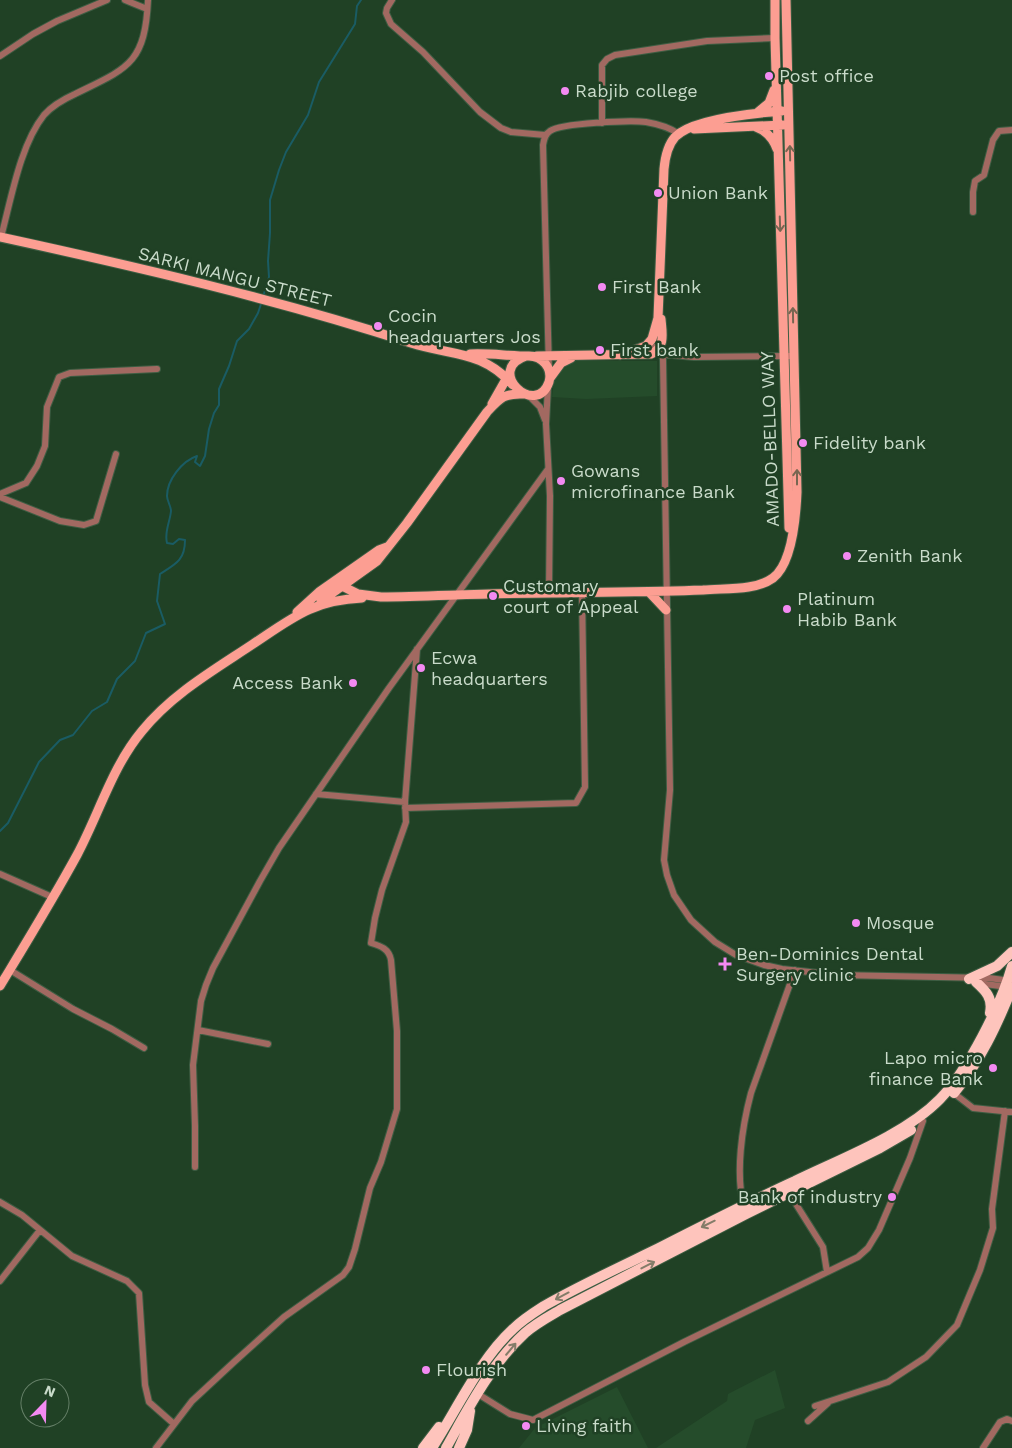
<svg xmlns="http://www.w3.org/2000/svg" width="1012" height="1448" font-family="'Work Sans',sans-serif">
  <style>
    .built { fill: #254c2b }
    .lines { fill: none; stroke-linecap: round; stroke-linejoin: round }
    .stream { stroke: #1a5c64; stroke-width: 2 }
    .minor-casing { stroke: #3e5d43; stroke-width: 8 }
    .major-casing { stroke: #3e5d43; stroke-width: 11 }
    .highway-casing { stroke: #3e5d43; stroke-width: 12 }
    .minor { stroke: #a26961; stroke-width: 6 }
    .major { stroke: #fc9e92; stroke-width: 9 }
    .highway { stroke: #fec4bc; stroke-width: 10 }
    .oneway { stroke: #786651 }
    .oneway2 { stroke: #847c69 }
    .poi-dot { fill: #f38af2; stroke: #204125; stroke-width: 2 }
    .labels { text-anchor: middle; stroke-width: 5; stroke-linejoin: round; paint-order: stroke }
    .poi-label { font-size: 18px; fill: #c9dbca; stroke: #204125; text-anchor: start }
    .street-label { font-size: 18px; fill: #c9dbca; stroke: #204125 }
  </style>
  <rect width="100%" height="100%" fill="#204125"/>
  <path class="built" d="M574 361H657V396L586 399 552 397 554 380 561 370Z
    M775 1370 785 1408 755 1420 746 1448H656L727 1401 728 1394Z
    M617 1387 648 1448H519L535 1428Z"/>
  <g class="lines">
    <path class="stream" d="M263 297 269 277 268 261 270 233V200L279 170 286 152 308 115 319 82 355 24 357 6 361 0
      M0 831 8 823 39 762 60 740 73 735 92 711 107 702 117 679 135 661 146 633 165 624 157 601 160 574C176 564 185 560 185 540L179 539 173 544 167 543C164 532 170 522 171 511 171 506 167 501 167 496 167 480 182 461 197 456L195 462 200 466 205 456 209 429 214 413 219 405V389L229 366 237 341 249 329 258 313 262 301"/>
    <g class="minor-casing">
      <path id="minor" d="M125 0 147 9
        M392 0 387 8 386 13 391 24 423 52 480 112 501 128 511 132 545 135
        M0 56 33 34 57 21 107 0
        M602 123V65L607 59 615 55 707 41 775 38
        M973 212V192L975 181 984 175 993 140 999 131 1012 130
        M1 237C11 200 20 145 44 115 52 106 64 99 75 94 128 68 145 64 148 0
        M655 347 661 354 663 359 670 790 664 860 667 875 674 895 691 920 715 942 736 955 764 965 782 969 837 975 989 978 1011 981
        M661 354 694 357 794 356
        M549 370 543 145C544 139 545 134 550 131 561 123 631 120 646 122 658 124 669 127 679 134
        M548 386 546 424 550 496 549 593
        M528 395 540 407 545 420
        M0 494 26 483 37 466 45 446 47 407 59 377 70 373 157 369
        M0 497 60 521 84 525 96 521 116 454
        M316 794 405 802
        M405 808 576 803 585 787 582 592
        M0 874 52 897
        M10 970 73 1009 112 1029 144 1048
        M978 983 1007 987
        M198 1030 268 1044
        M951 1091 973 1108 1012 1112
        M195 1167V1126L193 1065 201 1001 206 985 213 968 260 881 279 848 389 688 548 469
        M789 1193 823 1247 827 1272
        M0 1202 22 1215 72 1256 127 1281 139 1293 145 1385 149 1402 174 1424
        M744 1208C735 1173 742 1127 751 1093L795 970
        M0 1281 40 1230
        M478 1394 510 1414 533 1420 684 1342 858 1257 868 1248 879 1230 910 1158 923 1121
        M815 1406 888 1382 926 1357 957 1325 980 1270 993 1228 992 1209 1005 1111
        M808 1421 828 1403
        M156 1448 192 1401 234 1362 284 1317 343 1275 349 1267 355 1249 370 1188 381 1162 397 1109V1031L391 960C389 949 381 946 371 943L375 918 382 890 406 822 405 802 417 649
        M983 1448 1000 1422 1007 1419 1012 1421"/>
    </g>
    <g class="major-casing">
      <path id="major" d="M775 0V38L789 528
        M757 113 769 103 774 90
        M756 127C767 131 773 138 777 149
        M694 129 783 125
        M0 237C138 267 276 299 411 343 452 356 482 350 513 385
        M470 354C490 353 509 356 529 356 542 356 553 368 549 382 536 419 484 370 526 356
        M620 355 646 346 652 339 658 318 664 169C665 158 667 146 675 137 692 119 757 113 782 111
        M537 356 651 354C666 348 662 332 661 319
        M550 378 561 363 571 358
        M492 404 509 374
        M334 582 358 594 381 597C438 596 495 593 552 593 602 592 653 592 703 590 725 588 755 591 773 578 793 563 796 515 797 492L786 0
        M649 592 666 610
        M321 601 377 561 407 523 487 412C500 398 504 393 524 394
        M297 612 319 592 379 550 387 547
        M0 986C26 943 53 899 77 855 99 814 112 767 142 731 172 694 214 670 253 644 292 618 313 600 362 598"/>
    </g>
    <g class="highway-casing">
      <path id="highway" d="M969 979 997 966 1012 952
        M976 982C986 991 993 998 990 1013
        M954 1093C980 1062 997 1025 1012 988
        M423 1448 439 1427
        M432 1448C456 1411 480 1359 513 1329 522 1320 533 1313 544 1306 581 1285 620 1267 659 1248 704 1225 749 1202 795 1181 840 1159 905 1135 940 1099 968 1070 1001 1005 1012 966
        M446 1448C468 1409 491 1364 525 1333 535 1324 548 1317 560 1310L746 1214 880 1148 911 1130
        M459 1448 467 1430 470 1411"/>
    </g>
    <use href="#minor" class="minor"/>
    <use href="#major" class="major"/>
    <use href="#highway" class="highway"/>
  </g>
  <defs><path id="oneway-shaft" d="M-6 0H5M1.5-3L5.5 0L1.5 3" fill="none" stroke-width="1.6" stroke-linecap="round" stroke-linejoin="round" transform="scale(1.25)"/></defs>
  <g class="oneway">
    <use href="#oneway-shaft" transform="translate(790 153) rotate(-91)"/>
    <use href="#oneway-shaft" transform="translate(780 224) rotate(88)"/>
    <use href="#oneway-shaft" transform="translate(793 315) rotate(-91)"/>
    <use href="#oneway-shaft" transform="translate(797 477) rotate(-90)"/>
  </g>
  <g class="oneway2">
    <use href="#oneway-shaft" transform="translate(708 1224) rotate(154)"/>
    <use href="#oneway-shaft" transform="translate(648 1265) rotate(-27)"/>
    <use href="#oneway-shaft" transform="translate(562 1296) rotate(152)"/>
    <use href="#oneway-shaft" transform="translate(511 1349) rotate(-50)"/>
  </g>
  <g class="poi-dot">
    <circle cx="769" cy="76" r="5"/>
    <circle cx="565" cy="91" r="5"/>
    <circle cx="658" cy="193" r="5"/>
    <circle cx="602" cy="287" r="5"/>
    <circle cx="378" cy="326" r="5"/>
    <circle cx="600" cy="350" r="5"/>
    <circle cx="803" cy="443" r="5"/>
    <circle cx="561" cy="481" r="5"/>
    <circle cx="847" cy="556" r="5"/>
    <circle cx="493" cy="596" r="5"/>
    <circle cx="787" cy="609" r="5"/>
    <circle cx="421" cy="668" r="5"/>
    <circle cx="353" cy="683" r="5"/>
    <circle cx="856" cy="923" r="5"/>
    <path d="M722.5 956.5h5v5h5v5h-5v5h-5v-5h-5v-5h5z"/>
    <circle cx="993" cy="1068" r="5"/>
    <circle cx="892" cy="1197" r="5"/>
    <circle cx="426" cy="1370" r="5"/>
    <circle cx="526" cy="1426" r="5"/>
  </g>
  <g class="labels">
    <g class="poi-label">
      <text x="779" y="82">Post office</text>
      <text x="575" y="97">Rabjib college</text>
      <text x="668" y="199">Union Bank</text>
      <text x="612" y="293">First Bank</text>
      <text x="388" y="322">Cocin<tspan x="388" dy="21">headquarters Jos</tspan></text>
      <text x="610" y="356">First bank</text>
      <text x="813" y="449">Fidelity bank</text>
      <text x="571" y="477">Gowans<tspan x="571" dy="21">microfinance Bank</tspan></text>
      <text x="857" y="562">Zenith Bank</text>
      <text x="503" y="592">Customary<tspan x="503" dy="21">court of Appeal</tspan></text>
      <text x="797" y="605">Platinum<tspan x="797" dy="21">Habib Bank</tspan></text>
      <text x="431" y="664">Ecwa<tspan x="431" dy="21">headquarters</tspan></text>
      <text x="343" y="689" text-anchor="end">Access Bank</text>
      <text x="866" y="929">Mosque</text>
      <text x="736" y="960">Ben-Dominics Dental<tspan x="736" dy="21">Surgery clinic</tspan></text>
      <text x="983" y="1064" text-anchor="end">Lapo micro<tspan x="983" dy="21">finance Bank</tspan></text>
      <text x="882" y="1203" text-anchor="end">Bank of industry</text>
      <text x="436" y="1376">Flourish</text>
      <text x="536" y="1432">Living faith</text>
    </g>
    <g class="street-label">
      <text transform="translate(235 277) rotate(14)" y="6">SARKI MANGU STREET</text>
      <text transform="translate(770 439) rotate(-92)" y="6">AMADO-BELLO WAY</text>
    </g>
  </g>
  <g transform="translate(45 1403) rotate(23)"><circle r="24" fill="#204125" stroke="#647f67"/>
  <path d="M0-4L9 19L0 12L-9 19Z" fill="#f38af2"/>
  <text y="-8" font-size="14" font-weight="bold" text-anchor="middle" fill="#c9dbca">N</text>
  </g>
</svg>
